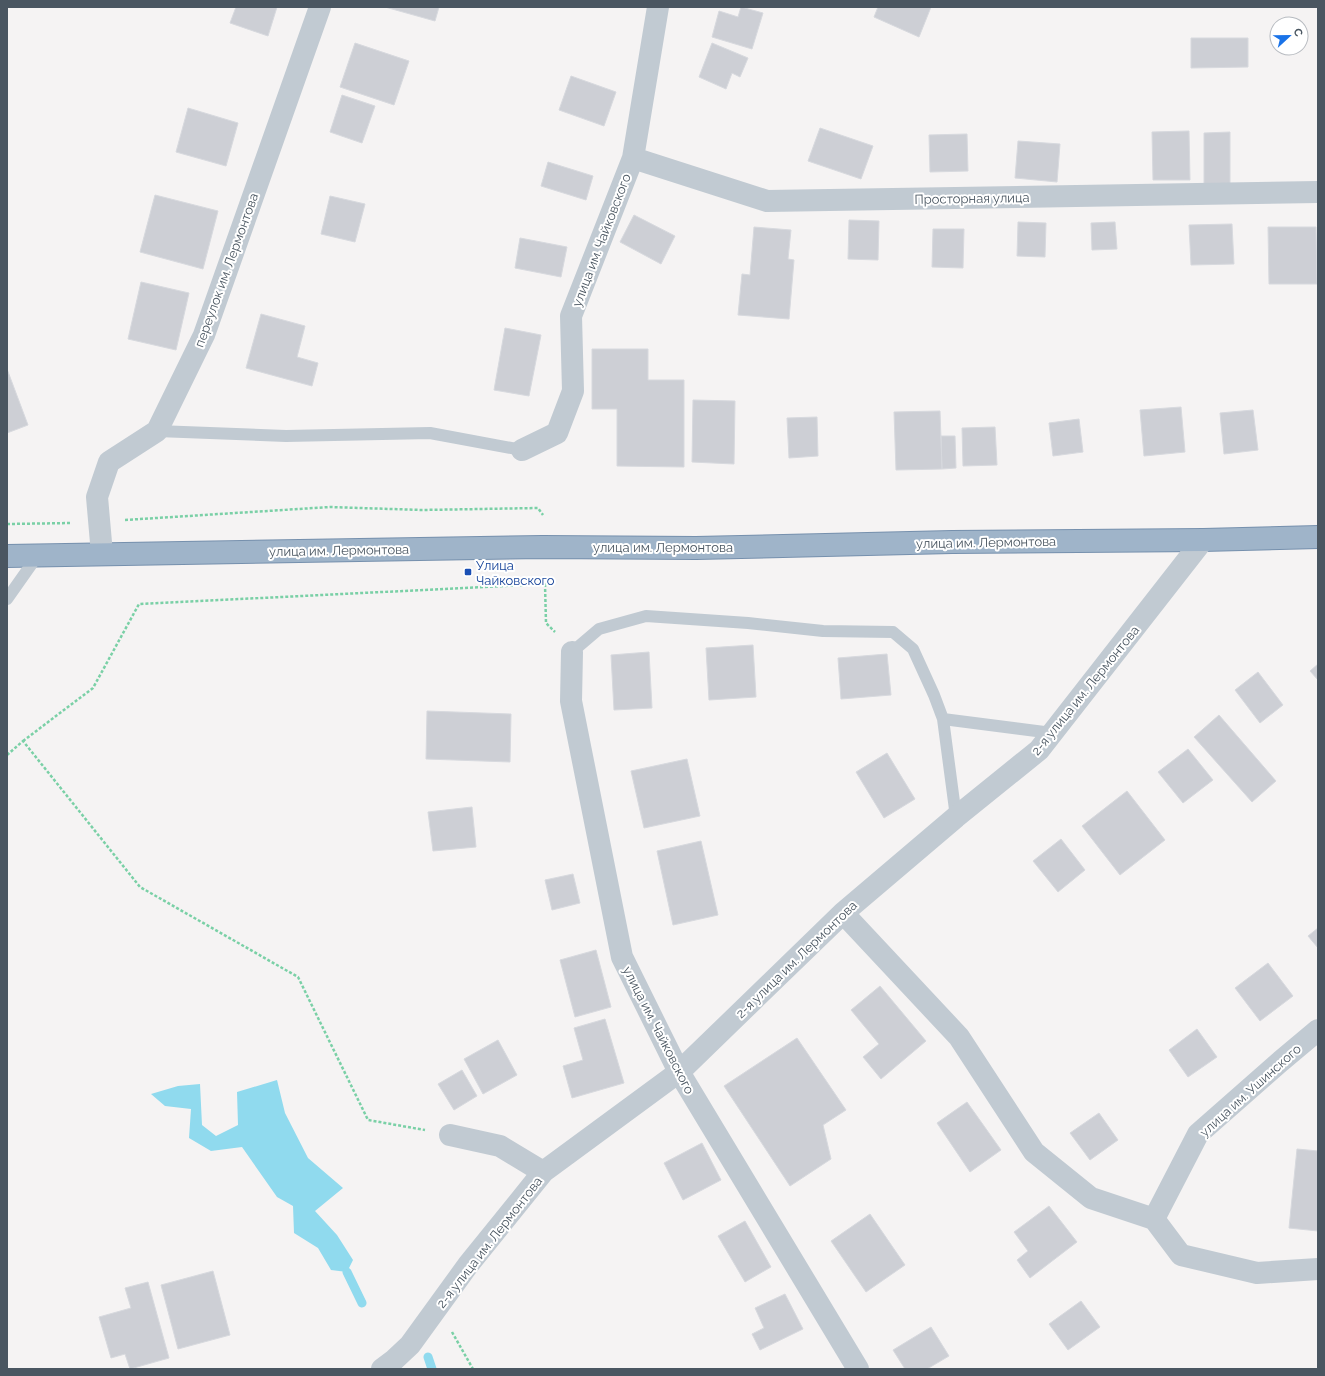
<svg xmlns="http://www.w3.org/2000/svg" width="1325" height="1376" font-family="Raleway,sans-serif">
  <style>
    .water { fill: #90daee }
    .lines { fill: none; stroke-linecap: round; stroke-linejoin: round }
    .stream { stroke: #90daee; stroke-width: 9 }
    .building { fill: #cdcfd5; stroke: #d7d9de }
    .trunk-casing { stroke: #7690ad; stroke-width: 24 }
    .path { stroke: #7ad0a6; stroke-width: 2.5; stroke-dasharray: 3 2; stroke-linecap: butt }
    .service { stroke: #c1cad2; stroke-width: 12 }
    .minor { stroke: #c1cad2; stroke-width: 22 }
    .trunk { stroke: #9fb4c9; stroke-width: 22 }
    .transit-dot { fill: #1a4fb4; stroke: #fff; stroke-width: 1.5 }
    .labels { text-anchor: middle; stroke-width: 4; stroke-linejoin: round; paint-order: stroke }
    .street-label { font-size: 13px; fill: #4a5661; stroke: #fff }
    .transit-label { font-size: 13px; fill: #164399; stroke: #fff; text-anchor: start }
  </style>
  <rect width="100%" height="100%" fill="#f5f3f3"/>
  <path class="water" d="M277 1080 285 1113 308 1158 343 1188 315 1211 337 1235 353 1260 347 1272 331 1270 318 1248 294 1233 293 1206 277 1197 242 1147 211 1151 189 1138 191 1109 165 1106 151 1094 178 1086 200 1084 202 1125 216 1136 238 1125 237 1092Z"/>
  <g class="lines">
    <path class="stream" d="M347 1272 362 1303
      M428 1357 432 1369"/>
  </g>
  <path class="building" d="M236 7H277L268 36 230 23Z
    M385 7H439L435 21Z
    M741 7 763 13 752 49 712 37 719 11 738 17Z
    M878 7H931L919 37 874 17Z
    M1191 38H1248V67L1191 68Z
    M355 43 409 61 394 105 340 87Z
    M712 43 748 58 740 77 732 73 726 89 699 77Z
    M571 76 616 92 604 126 559 110Z
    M342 95 375 106 362 143 330 132Z
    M188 108 238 123 226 166 176 152Z
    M820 128 873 146 861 179 808 161Z
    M1189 131 1190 180H1153L1152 132Z
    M1230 132V185H1204V133Z
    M967 134 968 171 930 172 929 135Z
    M1018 141 1060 144 1057 182 1015 178Z
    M548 162 593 176 586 200 541 186Z
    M155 195 218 211 203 269 140 252Z
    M330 196 365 204 355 242 321 234Z
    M634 215 675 236 661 264 620 242Z
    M849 220 879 221 878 260 848 259Z
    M1018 222 1046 223 1045 257 1017 256Z
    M1115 222 1117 249 1092 250 1091 223Z
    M1232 224 1234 264 1191 265 1189 225Z
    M754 227 791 230 788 259 794 260 789 319 738 315 742 274 750 275Z
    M1268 227H1316L1317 284H1269Z
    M933 229H964L963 268 932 267Z
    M520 238 567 247 561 277 515 268Z
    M141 282 189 293 176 350 128 339Z
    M261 314 305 326 297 357 318 363 312 386 246 368Z
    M505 328 541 335 529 396 494 390Z
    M592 349H648V380H684V467L617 466V409H592Z
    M7 369 28 425 7 433Z
    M693 400 735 401 734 464 692 462Z
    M1181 407 1185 452 1144 456 1140 410Z
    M1253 410 1258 450 1224 454 1220 413Z
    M940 411 942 469 896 470 894 412Z
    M817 417 818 456 789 458 787 418Z
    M1079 419 1083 452 1053 456 1049 423Z
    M995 427 997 465 963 466 962 428Z
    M941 436H955L956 468 942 469Z
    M753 645 756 697 709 700 706 648Z
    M649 652 652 708 614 710 611 655Z
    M887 654 891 695 841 699 838 658Z
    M1318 664V680L1310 671Z
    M1258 672 1283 705 1260 723 1235 690Z
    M427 711 511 714 510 762 426 759Z
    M1219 715 1276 781 1252 802 1194 737Z
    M1188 749 1213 780 1183 803 1158 772Z
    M887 753 915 799 884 818 856 772Z
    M687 759 700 816 644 828 631 771Z
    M1127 791 1165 840 1120 875 1082 826Z
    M472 807 476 847 433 851 428 812Z
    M1061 839 1085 870 1058 892 1033 861Z
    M701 841 718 915 673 925 657 851Z
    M573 874 580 903 552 910 545 880Z
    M1318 928V948L1308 936Z
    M596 950 611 1007 575 1017 560 960Z
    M1268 963 1293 996 1260 1021 1235 988Z
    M880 986 926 1041 881 1079 863 1057 879 1044 851 1010Z
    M605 1019 624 1083 572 1098 563 1066 583 1060 574 1028Z
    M1197 1029 1217 1057 1188 1077 1169 1050Z
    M797 1038 846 1110 823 1125 831 1159 790 1186 724 1086Z
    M498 1040 517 1075 483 1094 464 1059Z
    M462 1070 477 1096 454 1110 438 1084Z
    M967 1102 1001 1150 970 1172 937 1123Z
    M1099 1113 1118 1140 1090 1160 1070 1133Z
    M702 1143 721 1180 683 1200 664 1163Z
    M1297 1149 1318 1151V1231L1289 1228Z
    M1049 1206 1077 1242 1030 1278 1017 1260 1028 1251 1014 1232Z
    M870 1214 905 1265 866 1292 831 1241Z
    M745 1221 771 1267 745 1282 718 1236Z
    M213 1271 230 1335 178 1349 161 1285Z
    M148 1282 169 1358 130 1369 125 1354 111 1358 99 1317 131 1308 125 1288Z
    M785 1294 803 1329 760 1350 752 1334 764 1328 755 1308Z
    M1081 1301 1100 1327 1068 1350 1049 1324Z
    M931 1327 949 1356 927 1369H905L893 1350Z"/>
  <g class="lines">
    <g class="trunk-casing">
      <path id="trunk" d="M7 556 543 547 696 548 952 542 1203 540 1318 537"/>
    </g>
    <path class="path" d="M125 520 330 507 422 510 538 508 543 515
      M7 524 72 523
      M23 741 93 688 139 604 545 584 546 623 555 632
      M7 755 23 741 140 887 298 977 368 1120 425 1130
      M452 1332 473 1369"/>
    <path class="service" d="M157 431 286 436 430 433 522 450
      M7 599 38 555
      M572 652 599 629 646 616 748 623 823 631 893 632 913 649 934 695 943 719 956 817
      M943 719 1052 733"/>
    <path class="minor" d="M633 158 767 201 1318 192
      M522 450 557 433 573 391 571 316 633 158 658 7
      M102 554 97 497 109 462 157 431 204 335 320 7
      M572 652 571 701 622 957 679 1072 858 1369
      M843 913 959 1037 1034 1152 1091 1198 1154 1219 1181 1255 1257 1273 1318 1269
      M450 1135 500 1146 543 1172
      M1154 1219 1198 1134 1281 1061 1318 1030
      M382 1369 394 1360 410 1345 468 1265 543 1172 679 1072 843 913 956 817 1039 750 1203 540"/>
    <use href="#trunk" class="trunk"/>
  </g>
  <rect class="transit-dot" x="464" y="568" width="8" height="8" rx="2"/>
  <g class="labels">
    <g class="street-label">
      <text transform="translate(972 198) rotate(-1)" y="5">Просторная улица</text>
      <text transform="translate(601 240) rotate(-69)" y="5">улица им. Чайковского</text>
      <text transform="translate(226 270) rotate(-70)" y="5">переулок им. Лермонтова</text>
      <text transform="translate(986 542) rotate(-1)" y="5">улица им. Лермонтова</text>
      <text x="663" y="552">улица им. Лермонтова</text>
      <text transform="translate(339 550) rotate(-1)" y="5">улица им. Лермонтова</text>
      <text transform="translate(1085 690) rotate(-51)" y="5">2-я улица им. Лермонтова</text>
      <text transform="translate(796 959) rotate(-44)" y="5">2-я улица им. Лермонтова</text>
      <text transform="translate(659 1030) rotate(63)" y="5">улица им. Чайковского</text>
      <text transform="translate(1250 1090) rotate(-42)" y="5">улица им. Ушинского</text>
      <text transform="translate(489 1242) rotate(-52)" y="5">2-я улица им. Лермонтова</text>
    </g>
    <g class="transit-label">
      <text x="476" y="570">Улица<tspan x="476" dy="15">Чайковского</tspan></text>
    </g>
  </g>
  <rect width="1325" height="1376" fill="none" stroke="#4a5661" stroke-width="16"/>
  <g transform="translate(1289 36) rotate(68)"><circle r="19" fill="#ffffff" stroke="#b7bbc0"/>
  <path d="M0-3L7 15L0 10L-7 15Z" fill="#1a73e8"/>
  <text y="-6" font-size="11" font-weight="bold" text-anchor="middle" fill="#4a5661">С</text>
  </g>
</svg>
